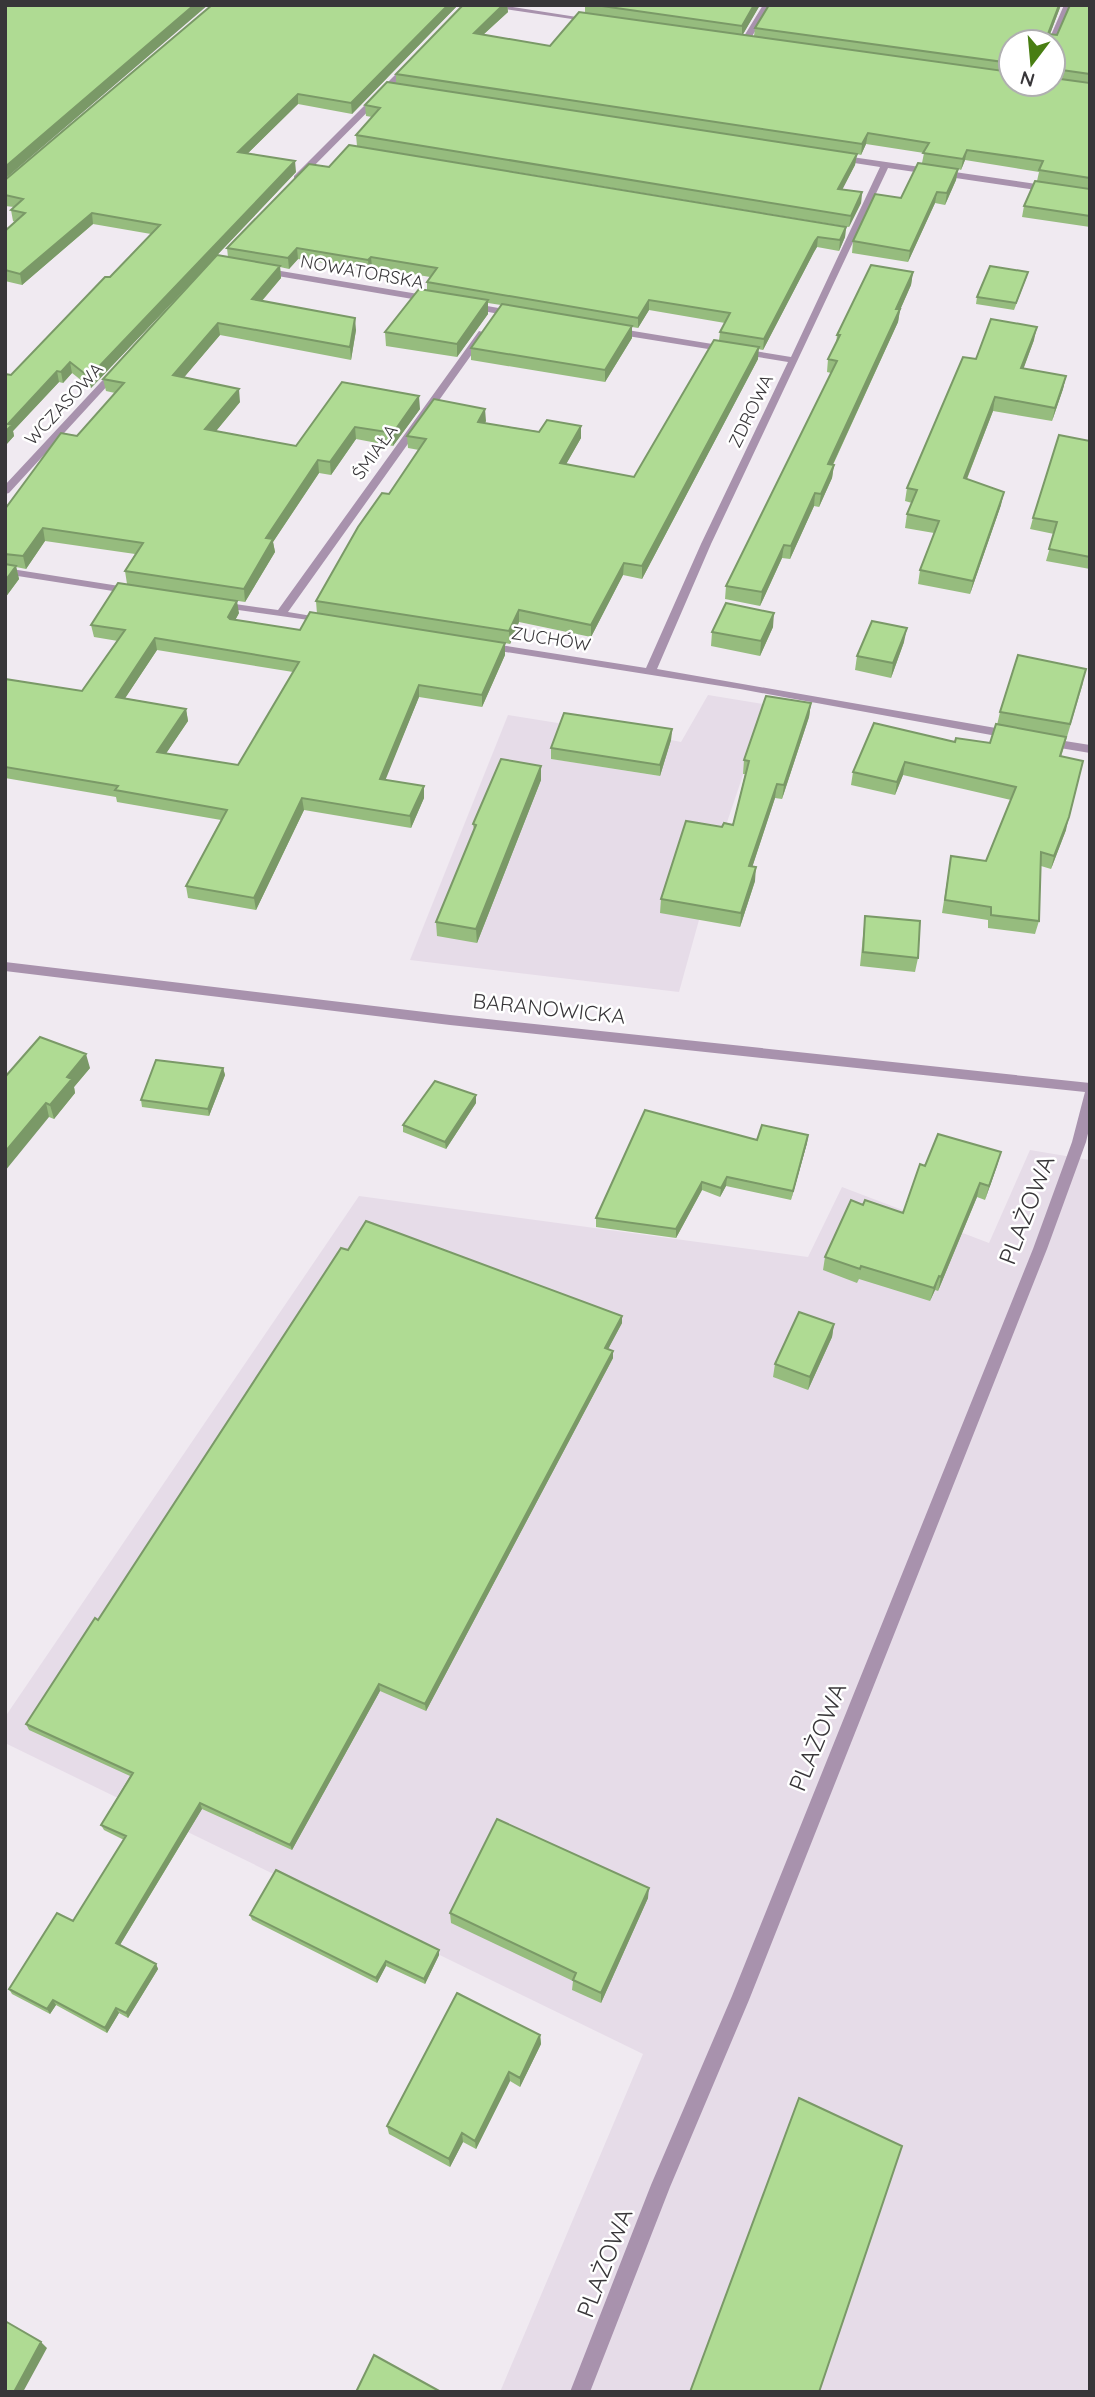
<svg xmlns="http://www.w3.org/2000/svg" width="1095" height="2397" font-family="Quicksand,sans-serif">
  <style>
    .built { fill: #e6dce8 }
    .lines { fill: none; stroke-linecap: round; stroke-linejoin: round }
    .minor { fill: #a892ad; fill-rule: evenodd }
    .tertiary { fill: #a892ad; fill-rule: evenodd }
    .wall { fill: #96bc7e; fill-rule: evenodd }
    .shaded-wall { fill: #7a9967 }
    .building { fill: #afdb93; stroke: #7a9967; stroke-width: 2; fill-rule: evenodd }
    .labels { text-anchor: middle; stroke-width: 5; stroke-linejoin: round; paint-order: stroke }
    .far-street-label { font-size: 18px; fill: #383639; stroke: #fff }
    .street-label { font-size: 21px; fill: #383639; stroke: #fff }
    .near-street-label { font-size: 24px; fill: #383639; stroke: #fff }
  </style>
  <rect width="100%" height="100%" fill="#f0eaf1"/>
  <path class="built" d="M708 695 763 704 765 710 722 837 679 992 410 960 508 715 564 724 552 759 659 776 671 740 681 742Z
    M1030 1150 1090 1160V2392H500L643 2054 5 1743V1717L359 1196 808 1257 842 1187 989 1243Z"/>
  <g class="lines">
    <path class="minor" d="M478 5H500L596 20 592 22Z
      M763 5H771L748 43H742L741 41Z
      M1064 5H1072L1053 44V42H1048Z
      M406 64 413 66 300 180H294V176Z
      M838 155 1050 186 1054 189 1050 192 888 168 711 544 657 669 1013 731 1019 735 1017 738 1013 739 740 689 487 649 481 646 487 643 646 668 701 544 788 362 615 334 610 331 615 328 791 357 880 167 835 160 834 158Z
      M263 268 430 296 435 299 430 302 260 273V269Z
      M470 303 516 311 521 314 516 317 467 308V304Z
      M479 331 487 333 288 612 330 619V623L217 607 216 605 221 602 278 610Z
      M113 369 121 371 9 493 5 494V485Z
      M5 568 132 588 137 591 132 594 5 574Z
      M1046 738 1090 745V753L1042 745V739Z"/>
    <path class="tertiary" d="M5 962 450 1015 1090 1083V1125L1086 1142 1047 1249 749 2000 670 2187 590 2392H570L651 2185 732 1996 1033 1249 1072 1142 1085 1092 450 1025 5 971Z"/>
  </g>
  <path class="wall" d="M212 5H458L352 114 298 104 248 153 296 172 91 388 72 373 63 383 59 382 13 431 14 436 5 446 11 375 110 277 151 234 93 224 22 285 5 281V231L15 222 13 221 11 210 14 207 5 206V180Z
    M463 5H507L508 12 483 35 550 46 585 12V5H760L743 34 754 36 755 28 769 5H1061L1050 34 1057 35 1090 5V189L1037 181 1039 172 965 160 961 170 958 169 956 180 945 205 935 203 908 262 852 253 853 241 901 198 922 163 924 153 866 144 861 155 857 154 855 165 842 189 862 192 861 203 849 227 357 146 356 135 372 117 366 116 365 105 396 83V74ZM1011 42 1053 84H1011Z
    M329 167 846 227 845 237 839 251 817 247 814 252 763 350 758 349V359L642 579 623 575 591 637 519 622 510 644 505 643V655L482 707 419 697 385 779 424 798 411 828 304 810 256 910 188 898 186 886 221 820 117 802 116 797 5 778V679L82 691 118 641 94 637 91 625 127 584 125 571 135 554 45 541 26 569 16 567 19 579 5 598V509L77 436 115 393 106 391 103 379 228 257 227 248ZM298 259 369 270 372 267 430 277 427 282V290L385 332 386 346 457 357 488 314V303L501 305 471 348V360L605 382 632 338V327L638 328 649 310 725 323 720 332 719 340 634 477 566 464 581 438 485 423 486 421 407 436 408 448 419 450 316 601 317 614 300 630 235 620 239 613 179 592 245 602 275 552 273 542 319 473 331 475 356 439 393 446 420 409 342 382 296 446 216 431 240 402 184 377 220 335 351 360 356 330 262 301 281 278 280 267 289 269ZM157 650 293 672 238 765 166 753 188 721 186 709 125 698Z
    M1090 189V227L1022 217 1024 206Z
    M913 272 911 285 900 310 898 322 833 465H834L832 478 819 507 814 506 790 559 782 558 760 606 725 599 726 586 831 373 827 372 828 359 836 344 837 335Z
    M1028 272 1026 279 1014 310 976 304 977 297Z
    M1034 340 1023 369 1066 376 1063 389 1052 421 993 411 967 479 1001 505 970 594 918 584 920 570 934 533 905 528 907 514 912 503 905 501 907 488 976 359Z
    M1090 441V569L1046 561 1054 534 1030 529 1033 518Z
    M773 627 760 656 711 646 712 632Z
    M904 642 891 678 855 670 857 656Z
    M1083 683 1061 757 1066 830 1051 869 1041 866 1039 921 1035 934 988 928V920L942 913 951 856 986 861 1011 800 903 775 895 795 851 785 853 772 955 742 990 743 997 725 1000 712Z
    M811 703 809 717 782 799 775 798 752 867 755 881 740 927 660 913 661 899 722 827 733 825 745 774H743L744 760Z
    M672 729 671 740 660 776 551 759V748Z
    M541 766V780L477 943 437 936 436 922 474 830 473 824Z
    M865 916 918 958 915 972 860 966Z
    M90 1068 74 1087 75 1093 54 1119 49 1117 5 1077Z
    M223 1068 225 1075 209 1116 142 1107 141 1100Z
    M476 1103 446 1149 403 1132V1125Z
    M808 1135 807 1143 791 1200 726 1186 720 1197 702 1190 676 1238 596 1227V1218L757 1140Z
    M1001 1152 985 1200 977 1197 938 1291 935 1290 930 1301 859 1279 857 1283 823 1270 825 1257 863 1205 903 1213 925 1166Z
    M348 1250 622 1316V1323L608 1349 613 1358 426 1711 380 1691 292 1850 202 1809 120 1945 156 1964 158 1969 128 2018 119 2013 107 2033 56 2005 50 2014 12 1994 9 1989 73 1921 124 1840 104 1830 101 1825 130 1776 29 1730 26 1724 98 1620Z
    M834 1324 832 1337 808 1390 773 1377 775 1364Z
    M648 1898 601 2003 572 1990 573 1981 451 1923 450 1913Z
    M250 1915 439 1955 425 1984 386 1966 377 1983 252 1920Z
    M540 2035 541 2044 520 2087 510 2081 476 2149 463 2142 450 2167 389 2134 387 2126Z"/>
  <path class="shaded-wall" d="M194 5H208L5 179V167Z
    M448 5H458L352 114 351 103Z
    M503 5H507L508 12 474 43V33Z
    M754 5H760L742 36V26Z
    M1059 5H1061L1047 42 1048 34Z
    M298 94V104L239 162 238 152Z
    M868 133 866 144 861 155 862 144Z
    M967 150 965 160 961 170 963 159Z
    M857 154 855 165 837 200 838 189Z
    M295 161 296 172 91 388 89 377Z
    M958 169 956 180 945 205 947 193Z
    M862 192 861 203 849 227 851 216Z
    M937 192 935 203 908 262 910 251Z
    M92 213 93 224 22 285 20 274Z
    M846 227 845 237 839 251 840 240Z
    M818 237 817 247 814 252 763 350 764 339 815 241Z
    M297 248 298 259 289 269 288 258Z
    M371 257 372 267 369 270 368 260Z
    M280 266 281 278 253 311 252 299Z
    M913 272 911 285 900 310 898 322 827 477 828 464Z
    M488 300V314L457 357V344Z
    M649 300V310L638 328V318Z
    M355 318 356 330 351 360 350 347Z
    M218 323 220 335 175 388 173 375Z
    M632 326V338L605 382V370Z
    M1037 327 1034 340 1019 381 1021 368Z
    M759 347 758 359 642 579V566Z
    M70 362 72 373 63 383 61 372Z
    M57 371 59 382 13 431 14 436 5 446V432L8 424Z
    M1066 376 1063 389 1052 421 1055 408Z
    M239 389 240 402 207 442 205 429Z
    M419 396 420 409 393 446V433Z
    M995 397 993 411 962 491 964 478Z
    M485 409 486 421 478 434V422Z
    M581 426V438L560 475V463Z
    M355 427 356 439 331 475 330 462Z
    M318 460 319 473 273 542 275 552 245 602 244 589 266 538Z
    M834 465 832 478 819 507 821 494Z
    M1004 492 1001 505 970 594 973 581Z
    M815 493 814 506 790 559 791 546Z
    M43 528 45 541 26 569 23 556Z
    M784 545 782 558 760 606 762 592Z
    M624 563 623 575 591 637V625Z
    M16 566 19 579 5 598V581Z
    M237 601 239 613 230 630 228 617Z
    M519 610V622L510 644 509 631Z
    M774 613 773 627 760 656 761 641Z
    M907 628 904 642 891 678 893 663Z
    M155 638 157 650 118 709 116 697Z
    M505 643V655L482 707V695Z
    M419 685V697L381 791 380 779Z
    M811 703 809 717 782 799 784 785Z
    M186 709 188 721 159 764 157 752Z
    M672 729 671 740 660 776V765Z
    M905 762 903 775 895 795 897 782Z
    M541 766V780L477 943 476 929Z
    M777 784 775 798 748 880 749 866Z
    M424 786V798L411 828 410 816Z
    M302 798 304 810 256 910 254 898Z
    M1069 817 1066 830 1051 869 1054 856Z
    M756 867 755 881 740 927 741 913Z
    M86 1054 90 1068 74 1087 75 1093 54 1119 50 1105 67 1077Z
    M223 1068 225 1075 209 1116 208 1109Z
    M476 1095V1103L446 1149 445 1142Z
    M46 1103 49 1117 5 1171V1152Z
    M808 1135 807 1143 791 1200 793 1191Z
    M1001 1152 997 1166 985 1200 989 1186Z
    M727 1177 726 1186 720 1197 721 1188Z
    M702 1182V1190L676 1238V1229Z
    M980 1183 977 1197 938 1291 941 1277Z
    M939 1276 935 1290 930 1301 934 1288Z
    M622 1316V1323L605 1355V1348Z
    M834 1324 832 1337 808 1390 810 1377Z
    M613 1351V1358L426 1711 425 1704Z
    M379 1684 380 1691 292 1850 290 1845Z
    M200 1803 202 1809 118 1948 116 1943Z
    M649 1888 648 1898 601 2003V1993Z
    M439 1950V1955L425 1984 424 1979Z
    M386 1961V1966L377 1983 376 1978Z
    M156 1964 158 1969 128 2018 126 2013Z
    M53 2000 56 2005 50 2014 47 2009Z
    M116 2008 119 2013 107 2033 105 2028Z
    M540 2035 541 2044 520 2087V2078Z
    M509 2072 510 2081 476 2149 475 2141Z
    M462 2133 463 2142 450 2167 449 2159Z
    M41 2342 47 2348 23 2392H14Z"/>
  <path class="building" d="M5 5H194L5 167Z
    M212 5H448L351 103 298 94 238 152 295 161 89 377 70 362 61 372 57 371 8 424 12 425 5 432V374L11 375 105 277H110L160 225 92 213 20 274 5 270V231L25 213 11 210 23 199 5 195V180Z
    M463 5H503L474 33 550 46 579 12 1011 72V84H1053V78L1090 83V178L1039 170 1043 161 967 150 963 159 923 153 929 143 868 133 862 144 396 74Z
    M595 5H754L742 26Z
    M769 5H1059L1048 34 1057 35 1070 5H1090V74L1055 69 1053 70V42H1011V63L755 28Z
    M387 82 857 154 838 189 862 192 851 216 356 135 380 108 365 105Z
    M349 145 846 227 840 240 818 237 815 241 764 339 720 332 730 313 649 300 638 318 427 282 437 268 371 257 368 260 297 248 288 258 227 248 309 164 329 167Z
    M918 163 958 169 947 193 937 192 910 251 853 241 875 194 901 198Z
    M1035 181 1090 189V216L1024 206Z
    M217 255 280 266 252 299 355 318 350 347 218 323 173 375 239 389 205 429 296 446 342 382 419 396 393 433 355 427 330 462 318 460 266 538 273 539 244 589 125 571 143 543 43 528 23 556 5 554V509L61 433 77 436 124 383 103 379Z
    M871 265 913 272 896 309H900L828 464 834 465 821 494 815 493 791 546 784 545 762 592 726 586 837 361 828 359 840 335H837Z
    M990 266 1028 272 1016 303 977 297Z
    M419 289 488 300 457 344 385 332Z
    M502 304 632 326 605 370 471 348Z
    M991 319 1037 327 1021 368 1066 376 1055 408 995 397 964 478 1004 492 973 581 920 570 939 521 907 514 917 490 907 488 963 357 976 359Z
    M714 340 759 347 642 566 624 563 591 625 519 610 509 631 316 601 358 527 382 493 389 494 426 439 407 436 434 399 485 409 478 422 539 432 547 420 581 426 560 463 634 477Z
    M1059 435 1090 441V557L1049 549 1057 522 1033 518Z
    M5 564 16 566 5 581Z
    M118 583 237 601 228 617 230 619 300 630 310 612 505 643 482 695 419 685 380 779 424 786 410 816 302 798 254 898 186 886 227 810 115 790 118 786 5 767V679L82 691 125 630 91 625ZM155 638 299 662 238 765 157 752 186 709 116 697Z
    M726 603 774 613 761 641 712 632Z
    M872 621 907 628 893 663 857 656Z
    M1018 655 1086 669 1070 724 1000 712Z
    M766 696 811 703 784 785 777 784 749 866 756 867 741 913 661 899 686 821 722 827 724 823 733 825 749 761 744 760Z
    M564 713 672 729 660 765 551 748Z
    M874 723 955 742 956 738 990 743 996 724 1066 737 1060 756 1083 761 1069 817 1054 856 1041 852 1039 921 991 915V907L945 900 951 856 986 861 1016 787 905 762 897 782 853 772Z
    M501 759 541 766 476 929 436 922 476 825 473 824Z
    M865 916 920 921 918 958 863 952Z
    M40 1037 86 1054 67 1077 72 1079 50 1105 46 1103 5 1152V1077Z
    M156 1060 223 1068 208 1109 141 1100Z
    M435 1081 476 1095 445 1142 403 1125Z
    M645 1110 757 1140 762 1125 808 1135 793 1191 727 1177 721 1188 702 1182 676 1229 596 1218Z
    M938 1134 1001 1152 989 1186 980 1183 941 1277 939 1276 934 1288 861 1266 860 1269 825 1257 851 1200 863 1205 865 1200 903 1213 920 1164 925 1166Z
    M366 1221 622 1316 605 1348 613 1351 425 1704 379 1684 290 1845 200 1803 116 1943 156 1964 126 2013 116 2008 105 2028 53 2000 47 2009 9 1989 57 1913 73 1921 126 1836 101 1825 133 1773 26 1724 95 1618 98 1620 341 1248 348 1250Z
    M799 1312 834 1324 810 1377 775 1364Z
    M497 1819 649 1888 601 1993 573 1980 576 1973 450 1913Z
    M276 1870 439 1950 424 1979 386 1961 376 1978 250 1915Z
    M457 1993 540 2035 520 2078 509 2072 475 2141 462 2133 449 2159 387 2126Z
    M799 2098 902 2146 819 2392H690Z
    M5 2321 41 2342 14 2392H5Z
    M374 2355 441 2392H356Z"/>
  <g class="labels">
    <g class="far-street-label">
      <text transform="translate(362 272) rotate(10)" y="6">NOWATORSKA</text>
      <text transform="translate(64 404) rotate(-47)" y="6">WCZASOWA</text>
      <text transform="translate(751 411) rotate(-64)" y="6">ZDROWA</text>
      <text transform="translate(375 452) rotate(-54)" y="6">ŚMIAŁA</text>
      <text transform="translate(551 639) rotate(9)" y="6">ZUCHÓW</text>
    </g>
    <g class="street-label">
      <text transform="translate(549 1009) rotate(6)" y="7">BARANOWICKA</text>
    </g>
    <g class="near-street-label">
      <text transform="translate(1027 1210) rotate(-69)" y="8">PLAŻOWA</text>
      <text transform="translate(818 1737) rotate(-68)" y="8">PLAŻOWA</text>
      <text transform="translate(605 2263) rotate(-69)" y="8">PLAŻOWA</text>
    </g>
  </g>
  <rect width="1095" height="2397" fill="none" stroke="#383639" stroke-width="14"/>
  <g transform="translate(1032 63) rotate(196)"><circle r="33" fill="#ffffff" stroke="#afafb0" stroke-width="2"/>
  <path d="M0-5L12 26L0 18L-12 26Z" fill="#487e12"/>
  <text y="-10" font-size="19" font-weight="bold" text-anchor="middle" fill="#383639">N</text>
  </g>
</svg>
